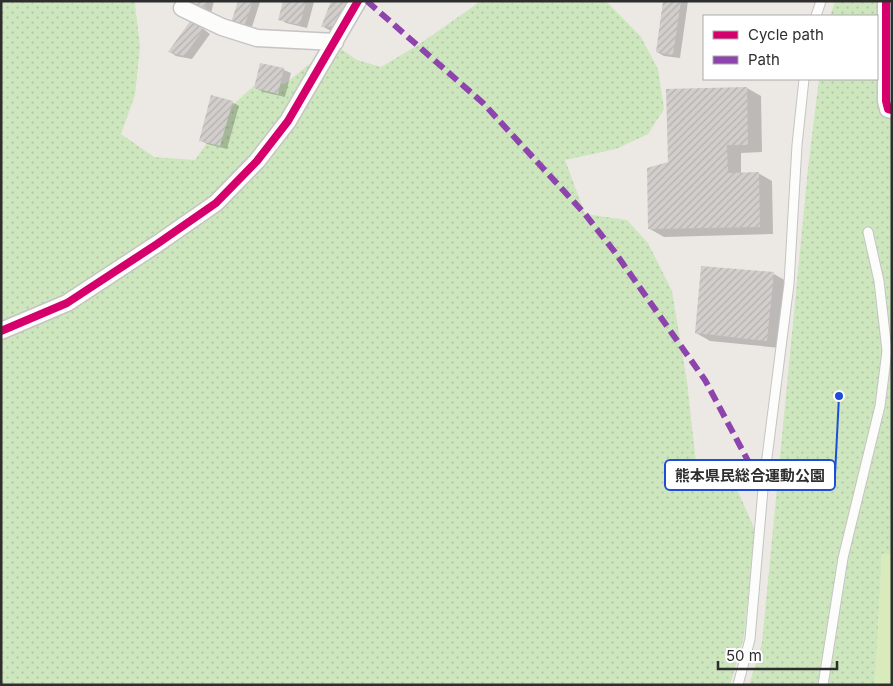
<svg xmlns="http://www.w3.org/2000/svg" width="893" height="686" font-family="Inter,'Noto Sans JP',sans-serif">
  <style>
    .grass { fill: url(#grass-dots) }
    .pitch { fill: #d9eabb }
    .shadow { fill: #0003 }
    .building { fill: url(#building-hatch) }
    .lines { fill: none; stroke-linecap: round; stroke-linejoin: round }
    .service-casing { stroke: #c5c4c5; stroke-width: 11 }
    .minor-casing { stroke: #c5c4c5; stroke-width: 19 }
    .service { stroke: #fcfcfb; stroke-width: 9 }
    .minor { stroke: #fcfcfb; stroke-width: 16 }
    .quiet { stroke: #8e44ad; stroke-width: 6; stroke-dasharray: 12 6; stroke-linecap: butt }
    .cycleway-casing { stroke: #fff; stroke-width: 11 }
    .cycleway { stroke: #d6006c; stroke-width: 8 }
    .leader { fill: none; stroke: #1d4ed8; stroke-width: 2 }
    .callout-dot { fill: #1d4ed8; stroke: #fff; stroke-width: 2 }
    .callout { fill: #fff; stroke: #1d4ed8; stroke-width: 2 }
    .callout-label { font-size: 15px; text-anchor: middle; font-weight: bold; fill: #2e2e2e }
  </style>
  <defs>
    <pattern id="grass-dots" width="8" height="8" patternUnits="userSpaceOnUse" patternTransform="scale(1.25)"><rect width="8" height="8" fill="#cee6be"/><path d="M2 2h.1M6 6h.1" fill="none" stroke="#b1c6a4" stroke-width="1.8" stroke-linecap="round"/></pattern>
    <pattern id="building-hatch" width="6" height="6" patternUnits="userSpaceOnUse" patternTransform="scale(1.25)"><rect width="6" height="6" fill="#d1cecb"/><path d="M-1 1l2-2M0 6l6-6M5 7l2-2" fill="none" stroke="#b4b1af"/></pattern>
  </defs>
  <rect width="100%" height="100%" fill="#ece8e4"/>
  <path class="grass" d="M1 1H136L135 5 140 46 135 95 121 134 154 157 195 160 235 103 258 82 285 84 334 44 357 60 381 67 418 45 481 1H606L641 37 658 69 664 109 648 134 616 149 565 160 585 214 627 220 648 243 672 291 687 382 696 463 718 479 733 480 755 530 744 637 730 685H1Z
    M835 1H882L884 115 888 118H892V554H882L875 685H749L762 643 808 168 819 79H877V16H830Z"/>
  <path class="pitch" d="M882 554H892V685H875Z"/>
  <path class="shadow" d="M186 1H214L211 13 193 8Z
    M239 1 260 2 251 30 233 23Z
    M284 1 314 2 307 28 286 23 280 19Z
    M332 1H349L344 30H329L322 26Z
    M664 1H688L680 58 664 56 657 52Z
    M198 25 210 34 192 59 176 56 170 52Z
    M261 64 284 70 291 73 285 97 263 92 256 88Z
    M747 88 761 96 762 152 741 153V173H758L772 181 773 234 664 237 650 229 669 163Z
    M232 102 239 106 227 149 207 144 200 140Z
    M774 274 788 282 781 348 710 341 696 333Z"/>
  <path class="building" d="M185 1H207L204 10 184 5Z
    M238 1H253L244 27 231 23Z
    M283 1H306L300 25 278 20Z
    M331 1H347L337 26 321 27Z
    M663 1H681L673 55 656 52Z
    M191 20 204 29 184 56 168 52Z
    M260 63 284 68 278 94 254 88Z
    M747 87 748 145H727L728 173 759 172 760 227 648 229 647 168 668 162 666 89Z
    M211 95 233 101 220 146 199 141Z
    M701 266 774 272 767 341 695 333Z"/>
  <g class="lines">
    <g class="service-casing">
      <path id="service" d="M816 16 821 1
        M738 685 750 639 763 489 789 284 797 145 804 79
        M823 685 843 558 880 406 887 351 879 281 868 232"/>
    </g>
    <g class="minor-casing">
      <path id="minor" d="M886 1V101L888 109 892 110
        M182 8 222 27 257 38 335 42
        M1 331 67 303 157 244 216 203 257 161 288 121 358 1"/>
    </g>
    <use href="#service" class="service"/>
    <use href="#minor" class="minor"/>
    <path class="quiet" d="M367 1 483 103 585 214 614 251 705 380 763 489"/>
    <g class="cycleway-casing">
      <path id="cycleway" d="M886 1V101L888 109 892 110
        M1 331 67 303 157 244 216 203 257 161 288 121 358 1"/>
    </g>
    <use href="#cycleway" class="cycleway"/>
  </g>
  <path class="leader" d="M839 396L835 475"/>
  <circle class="callout-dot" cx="839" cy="396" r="5"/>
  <rect class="callout" x="665" y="460" width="170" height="30" rx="5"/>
  <g class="callout-label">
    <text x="750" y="481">熊本県民総合運動公園</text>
  </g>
  <rect width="893" height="686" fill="none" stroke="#2e2e2e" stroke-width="5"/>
  <rect x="703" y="15" width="175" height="65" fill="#ffffff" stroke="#ababab"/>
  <rect x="713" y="31" width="25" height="8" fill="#d6006c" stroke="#ababab"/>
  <text x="748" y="40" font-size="15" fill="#2e2e2e">Cycle path</text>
  <rect x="713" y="56" width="25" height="8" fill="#8e44ad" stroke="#ababab"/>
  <text x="748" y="65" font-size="15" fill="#2e2e2e">Path</text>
  <path d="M718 661v8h119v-8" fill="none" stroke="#2e2e2e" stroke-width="2.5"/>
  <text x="726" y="661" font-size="15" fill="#2e2e2e" stroke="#ffffff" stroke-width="4" paint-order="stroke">50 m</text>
</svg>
